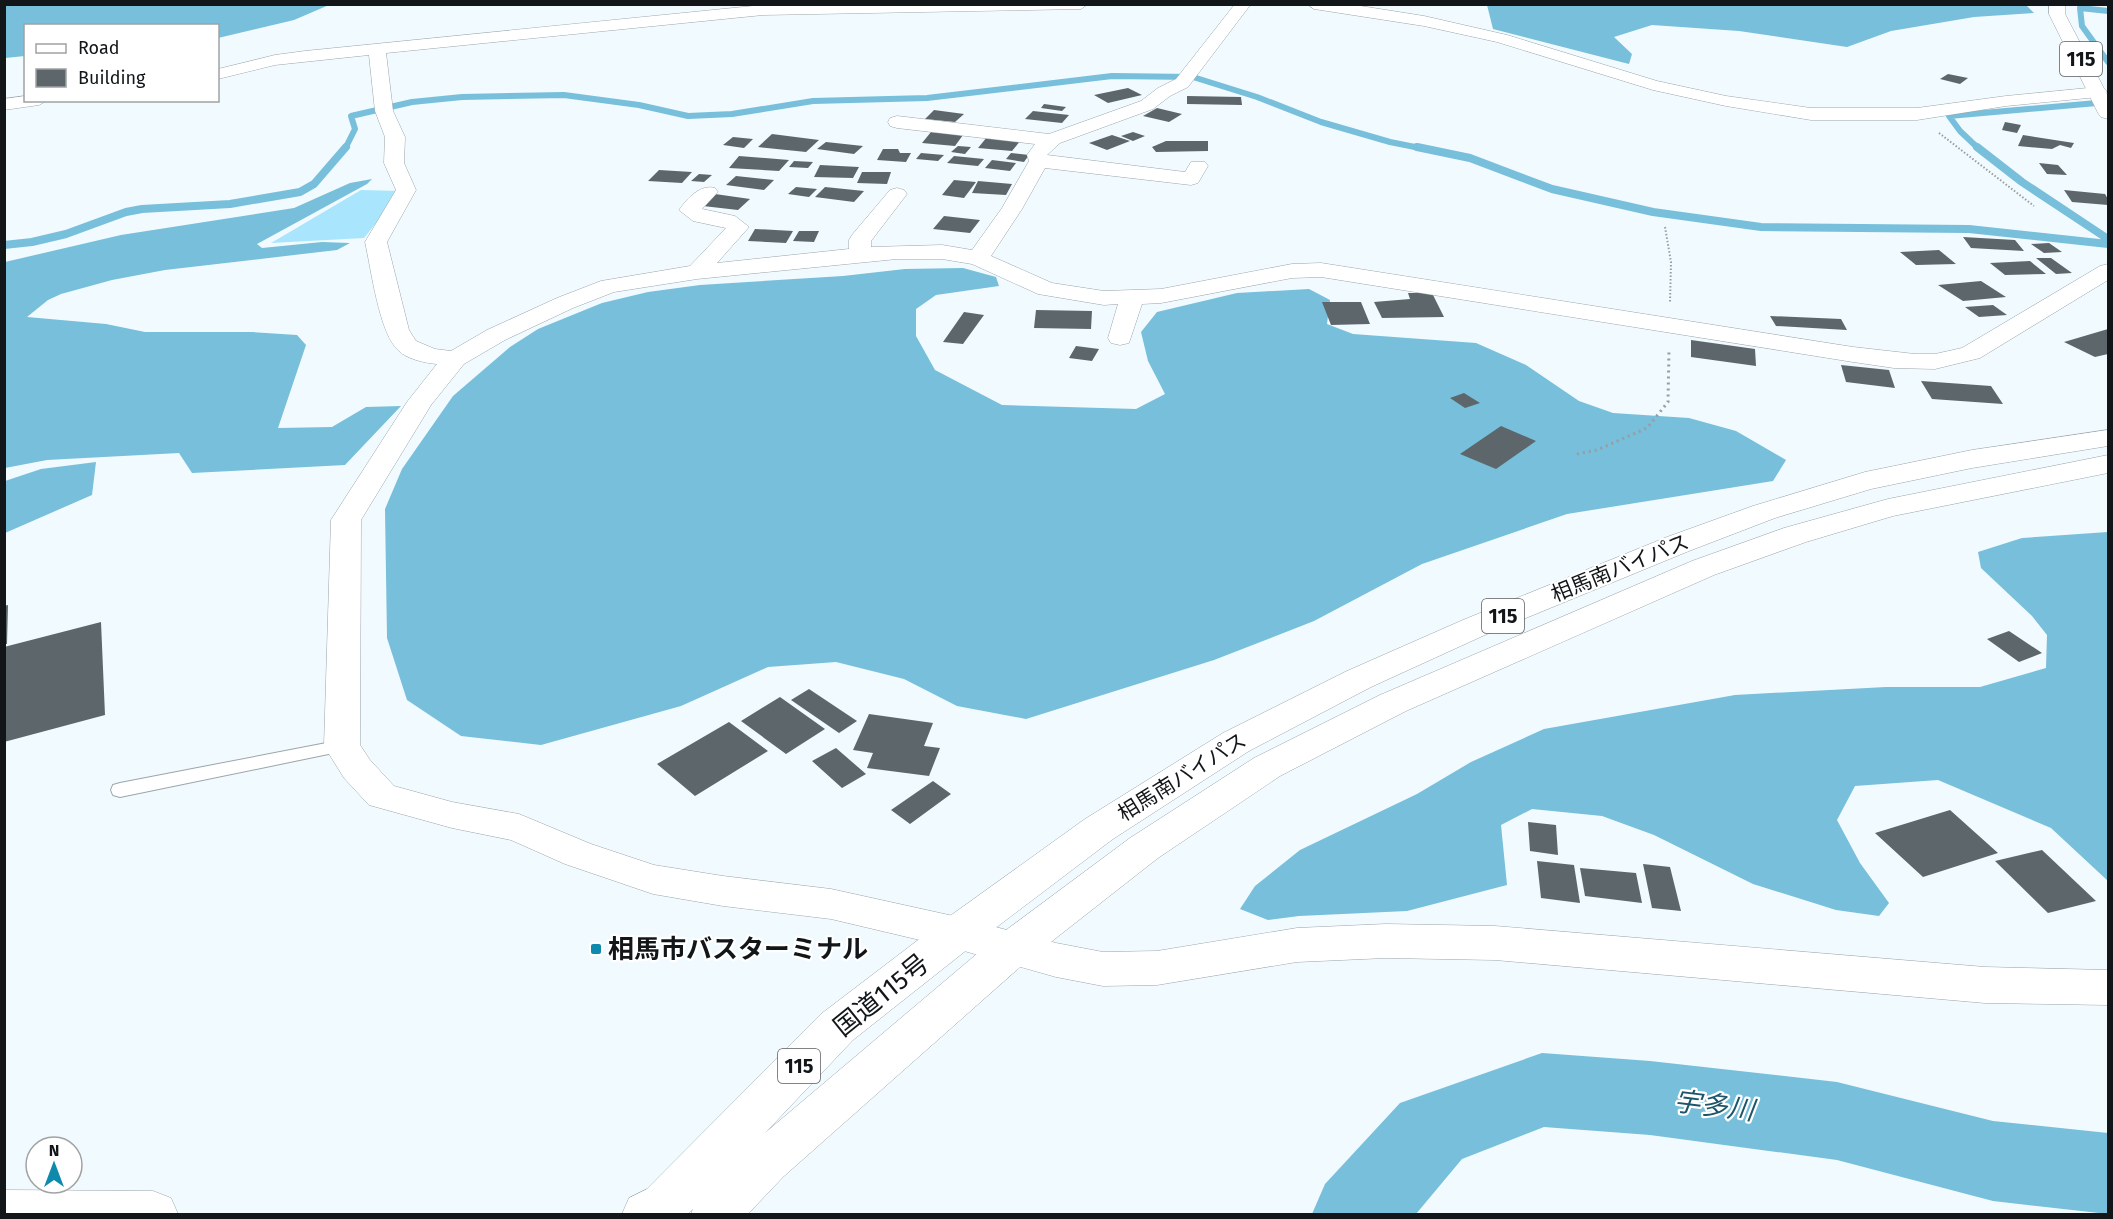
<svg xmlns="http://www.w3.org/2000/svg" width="2113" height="1219" font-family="'Fira Sans','Noto Sans JP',sans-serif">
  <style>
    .green { fill: #a9e6fe }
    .forest { fill: #77bfda }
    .water { fill: #77bfdb }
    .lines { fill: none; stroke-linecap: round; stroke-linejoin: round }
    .stream-far1 { stroke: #77bfdb; stroke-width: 6 }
    .stream { stroke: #77bfdb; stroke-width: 8 }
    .river { fill: #77bfdb; fill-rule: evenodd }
    .building { fill: #5d676b }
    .service-casing { stroke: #9ba5aa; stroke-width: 2 }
    .minor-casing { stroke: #9ba5aa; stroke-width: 1 }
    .tertiary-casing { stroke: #9ba5aa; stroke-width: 1 }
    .trunk-casing { stroke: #9ba5aa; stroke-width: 1 }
    .motorway-casing { stroke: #9ba5aa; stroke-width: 1 }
    .path-far1 { stroke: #979ea1; stroke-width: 2; stroke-dasharray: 1.5 2; stroke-linecap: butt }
    .path { stroke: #979ea1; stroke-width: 3; stroke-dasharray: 2 4; stroke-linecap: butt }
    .service { fill: #fff; fill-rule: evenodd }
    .minor { fill: #fff; fill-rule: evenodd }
    .tertiary { fill: #fff; fill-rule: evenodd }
    .trunk { fill: #fff; fill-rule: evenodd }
    .motorway { fill: #fff; fill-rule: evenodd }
    .poi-dot { fill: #0f89ac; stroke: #fff; stroke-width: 2 }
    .labels { text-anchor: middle; stroke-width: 4.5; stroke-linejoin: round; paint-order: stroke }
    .shield { fill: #fff; stroke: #595c5d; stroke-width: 1.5 }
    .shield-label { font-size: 20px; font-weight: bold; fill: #121618 }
    .street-label { font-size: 21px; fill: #121618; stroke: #fff }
    .near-poi-label { font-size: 26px; font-weight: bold; fill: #121618; stroke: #fff; text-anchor: start }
    .near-street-label { font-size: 26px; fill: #121618; stroke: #fff }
    .near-water-label { font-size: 27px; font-style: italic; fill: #1d566a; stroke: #fff }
  </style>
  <rect width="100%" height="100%" fill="#f1fafe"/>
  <path class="green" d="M361 190 402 191 364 238 271 243Z"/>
  <path class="forest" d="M5 4H329V5L294 20 218 38V26H26L25 56 5 58Z
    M2026 5 2034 13 1974 17 1891 31 1847 47 1739 31 1652 25 1614 37 1632 54 1629 64 1493 29 1487 5Z
    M372 179 367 184 257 244 262 248 322 242 350 243 337 250 165 270 112 280 61 294 48 300 27 317 106 324 145 332H252L297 335 306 345 278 428 332 427 366 407 401 406 345 465 192 473 179 453 47 460 5 468V262L121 235 294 208 350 183Z
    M963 268 996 277 999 286 936 295 916 309V336L935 370 1002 405 1136 409 1165 394 1148 361 1141 332 1157 312 1237 293 1309 289 1330 300 1327 324 1353 334 1476 343 1526 365 1579 401 1613 413 1689 418 1736 431 1786 460 1773 481 1567 514 1422 564 1314 621 1214 660 1026 719 957 706 904 679 836 662 768 667 681 706 541 745 461 736 407 700 387 638 385 509 402 469 453 396 510 347 538 329 602 303 648 292 700 285 843 276 905 269Z
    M2108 532V881L2051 828 1938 780 1855 786 1837 820 1860 863 1889 903 1879 916 1836 910 1753 884 1654 835 1602 816 1532 809 1501 825 1507 885 1407 911 1299 916 1268 920 1240 909 1255 886 1300 850 1417 794 1471 762 1544 729 1735 695 1886 687H1980L2046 668 2047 635 2032 616 1981 568 1978 552 2022 538Z"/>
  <path class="water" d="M96 462 92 495 5 533V481L41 469Z"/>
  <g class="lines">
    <path class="stream-far1" d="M2108 11 2080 8 2082 26 2108 62
      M345 149 355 129 351 116 412 102 462 97 564 95 639 105 688 116 732 114 813 101 927 98 1112 76 1193 77 1257 97 1321 122 1390 142 1425 149
      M1979 149 1960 131 1949 116 2108 102"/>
    <path class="stream" d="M1417 147 1470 158 1552 189 1653 212 1761 227 1969 229 2108 244
      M1977 147 2022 182 2108 239
      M4 245 32 242 66 234 126 212 142 209 230 204 300 192 314 184 346 147"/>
    <path class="river" d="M1542 1053 1650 1061 1837 1082 1993 1121 2108 1133V1214L1993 1201 1837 1160 1650 1135 1544 1127 1462 1159 1416 1214H1312L1325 1184 1400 1103Z"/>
  </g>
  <path class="building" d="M1948 74 1968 78 1960 84 1940 79Z
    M1128 88 1142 95 1108 103 1094 95Z
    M1187 96 1241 97 1242 105 1187 104Z
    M1044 104 1066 107 1062 111 1041 108Z
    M1157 108 1182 114 1169 122 1143 116Z
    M934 110 964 114 955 122 925 119Z
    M1033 111 1069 115 1062 123 1025 119Z
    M2005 122 2021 125 2017 133 2002 130Z
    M931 132 963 135 955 146 922 143Z
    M1133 132 1145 136 1133 141 1121 136Z
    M772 134 819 140 806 152 758 147Z
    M1112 135 1130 141 1107 150 1089 143Z
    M2023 135 2074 143 2071 148 2060 145 2052 149 2018 146Z
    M733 137 753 139 744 148 723 145Z
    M987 137 1021 140 1012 151 978 148Z
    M1166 141H1208V151L1156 152 1152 147Z
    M826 142 863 146 854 154 817 149Z
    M958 146 971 147 965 154 951 152Z
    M883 149H898L900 153H911L906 162 877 160Z
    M921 153 944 155 938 161 916 159Z
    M1011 153 1029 155 1024 162 1006 159Z
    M739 156 789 160 779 171 729 168Z
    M954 156 984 159 978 166 947 163Z
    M992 160 1016 163 1010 171 985 168Z
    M794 161 813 162 808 168 789 167Z
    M2039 163 2058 165 2067 175 2047 174Z
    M820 165 859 167 853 178 814 177Z
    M659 170 692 172 682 183 648 181Z
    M862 172H891L887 184 857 183Z
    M699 174 712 175 704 182 691 181Z
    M736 176 774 180 764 190 726 185Z
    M954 180 976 182 964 198 942 195Z
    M978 181 1012 184 1006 195 972 193Z
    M796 187 817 189 809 197 788 194Z
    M825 187 864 191 854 202 815 197Z
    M2064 190 2105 194 2108 199V205L2072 202Z
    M715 194 750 199 738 210 703 206Z
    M944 216 980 220 970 233 933 229Z
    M755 229 793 231 786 243 748 241Z
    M799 231H819L814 242 793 241Z
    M1963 237 2015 240 2024 251 1971 248Z
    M2049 243 2062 252 2044 253 2031 244Z
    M1939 250 1956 264 1916 265 1900 252Z
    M2036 258H2051L2072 273 2056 274Z
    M2030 261 2046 274 2005 275 1990 263Z
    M1981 281 2006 297 1963 301 1938 285Z
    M1408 293H1432L1444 317 1382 318 1374 302 1410 299Z
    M1322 302H1361L1370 324 1331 325Z
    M1993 305 2007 315 1979 317 1965 307Z
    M1036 310 1092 311 1091 329 1034 328Z
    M964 312 984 315 963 344 943 342Z
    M1770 316 1841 319 1847 330 1776 326Z
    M2108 329V354L2095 357 2064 342Z
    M1691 340 1755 349 1756 366 1691 357Z
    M1076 346 1099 349 1092 361 1069 358Z
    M1841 365 1889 370 1895 388 1846 382Z
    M1921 381 1991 386 2003 404 1932 399Z
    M1464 393 1480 403 1465 408 1450 398Z
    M1501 426 1536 441 1496 469 1460 454Z
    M8 605 7 644H4V606Z
    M101 622 105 715 4 742V647Z
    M2009 631 2042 653 2019 662 1987 639Z
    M809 689 857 721 839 733 791 700Z
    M780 697 825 729 786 754 741 721Z
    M869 714 933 723 924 746 940 748 929 776 867 768 873 753 853 750Z
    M729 722 768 751 695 796 657 764Z
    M836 748 866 774 842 788 812 761Z
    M933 781 951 794 910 824 891 810Z
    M1950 810 1998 853 1923 877 1875 833Z
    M1528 822 1556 825 1558 855 1530 851Z
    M2042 850 2096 901 2048 913 1995 861Z
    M1537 861 1574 865 1580 903 1541 898Z
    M1643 864 1670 867 1681 911 1652 908Z
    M1580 868 1636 873 1642 903 1585 896Z"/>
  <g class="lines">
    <g class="service-casing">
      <path id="service" d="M342 740 348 742 351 746 348 750 120 797 113 795 111 790 113 785 120 783Z"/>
    </g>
    <g class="minor-casing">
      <path id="minor" d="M1088 4 1081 9 763 15 386 53 393 111 405 137 404 163 416 190 387 242 409 330 416 341 435 349 451 351 487 330 557 298 601 281 690 266 726 228 693 221 679 210C688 198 700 184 715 188L718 192 702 209 735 216 749 227 717 263 849 249V240L852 235 890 190 897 188 904 190 907 194 871 241V247L942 245 972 250 1002 208 1029 161 1027 155 1035 144 897 128 890 126 888 122 890 118 897 116 1049 134 1141 101 1158 88 1176 79 1235 4H1251L1188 87 1170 96 1153 109 1060 143 1047 155 1185 172 1191 162H1205L1208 166 1198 183 1191 185 1045 168 1022 209 991 256 1052 283 1104 291 1161 289 1292 264 1321 263 1853 347 1915 354H1935L1962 348 2100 266 2108 264V280L1980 358 1935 369 1894 368 1853 362 1321 277 1292 278 1161 303 1142 304 1129 343 1120 345 1111 343 1108 338 1118 304 1104 305 1038 294 972 264 942 259H897L697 279 614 292 573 308 505 340 464 364 431 405 361 520 360 745 370 760 394 786 452 802 519 814 591 844 654 865 723 876 831 889 958 917 972 922 978 933 972 944 958 949 831 919 723 906 653 894 565 864 511 840 452 828 369 805 344 778 324 746 331 520 407 402 437 364C425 363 406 359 398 350 379 333 371 268 365 242L396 190 384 163 385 137 375 111 369 55 275 65 218 79V69L275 55 305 51 763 5Z
        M1307 4H1348L1424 16 1507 35 1657 81 1726 96 1811 108H1917L2006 96 2098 87 2104 88 2107 92 2104 96 2098 97 2006 106 1917 120H1811L1726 106 1653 90 1497 42 1424 26 1314 9Z
        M26 96V100H48L39 105 4 110V99Z"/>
    </g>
    <g class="tertiary-casing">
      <path id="tertiary" d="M958 917 1056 943 1103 952 1157 951 1297 928 1386 924 1495 926 1985 967 2108 970V1005L1985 1003 1495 960 1386 958 1297 962 1157 985 1103 986 1056 977 943 945 937 933 943 921Z"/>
    </g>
    <g class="trunk-casing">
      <path id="trunk" d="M2049 4H2065V14L2108 96V119L2101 117 2098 113 2049 14Z
        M2108 430V446L1972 468 1871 489 1775 518 1689 551 1487 634 1371 687 1249 751 1113 839 973 945 853 1040 765 1133 998 936 1130 838 1254 758 1380 695 1692 561 1784 528 1888 499 2108 455V473L1893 516 1806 542 1714 575 1406 711 1280 776 1158 858 1028 960 783 1177 748 1214H691L693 1209 688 1214H631L638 1198 821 1014 943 921 1085 819 1223 733 1347 671 1463 620 1667 537 1753 506 1865 472 1972 450Z"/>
    </g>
    <g class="motorway-casing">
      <path id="motorway" d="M666 1180 683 1187 691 1203 685 1214H622L629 1198Z
        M718 1189 736 1196 743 1214H693L700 1196Z
        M4 1190 153 1191 171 1198 178 1214H4Z"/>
    </g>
    <path class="path-far1" d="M1939 133 2034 206
      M1665 227 1671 262 1670 303"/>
    <path class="path" d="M1577 454 1597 450 1647 428 1668 402 1669 349"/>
    <use href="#service" class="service"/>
    <use href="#minor" class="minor"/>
    <use href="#tertiary" class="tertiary"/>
    <use href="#trunk" class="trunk"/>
    <use href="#motorway" class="motorway"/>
  </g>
  <rect class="poi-dot" x="590" y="943" width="12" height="12" rx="3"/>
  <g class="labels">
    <g class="shield">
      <rect x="2060" y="42" width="42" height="34" rx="4.5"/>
      <rect x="1482" y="599" width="42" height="34" rx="4.5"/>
      <rect x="778" y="1049" width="42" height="34" rx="4.5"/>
    </g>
    <g class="shield-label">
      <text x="2081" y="66">115</text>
      <text x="1503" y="623">115</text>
      <text x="799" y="1073">115</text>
    </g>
    <g class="street-label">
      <text transform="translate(1620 568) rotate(-22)" y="7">相馬南バイパス</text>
      <text transform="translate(1182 777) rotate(-32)" y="7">相馬南バイパス</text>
    </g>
    <g class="near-poi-label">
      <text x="608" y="958">相馬市バスターミナル</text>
    </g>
    <g class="near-street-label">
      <text transform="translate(881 995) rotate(-39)" y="9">国道115号</text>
    </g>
    <g class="near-water-label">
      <text transform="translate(1714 1106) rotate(7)" y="9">宇多川</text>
    </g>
  </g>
  <rect width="2113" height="1219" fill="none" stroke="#121618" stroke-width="12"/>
  <rect x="24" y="24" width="195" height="78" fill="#ffffff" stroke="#a0a2a3" stroke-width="1.5"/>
  <rect x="36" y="44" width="30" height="9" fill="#ffffff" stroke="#a0a2a3" stroke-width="1.5"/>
  <text x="78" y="54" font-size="18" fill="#121618">Road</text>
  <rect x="36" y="69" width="30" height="18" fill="#5d676b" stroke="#a0a2a3" stroke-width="1.5"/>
  <text x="78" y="84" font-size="18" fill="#121618">Building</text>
  <g transform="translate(54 1165)"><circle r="28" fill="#ffffff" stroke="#a0a2a3" stroke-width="1.5"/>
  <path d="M0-4.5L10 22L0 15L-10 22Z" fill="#0f89ac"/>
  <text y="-9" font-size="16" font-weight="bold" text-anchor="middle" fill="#121618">N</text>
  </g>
</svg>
